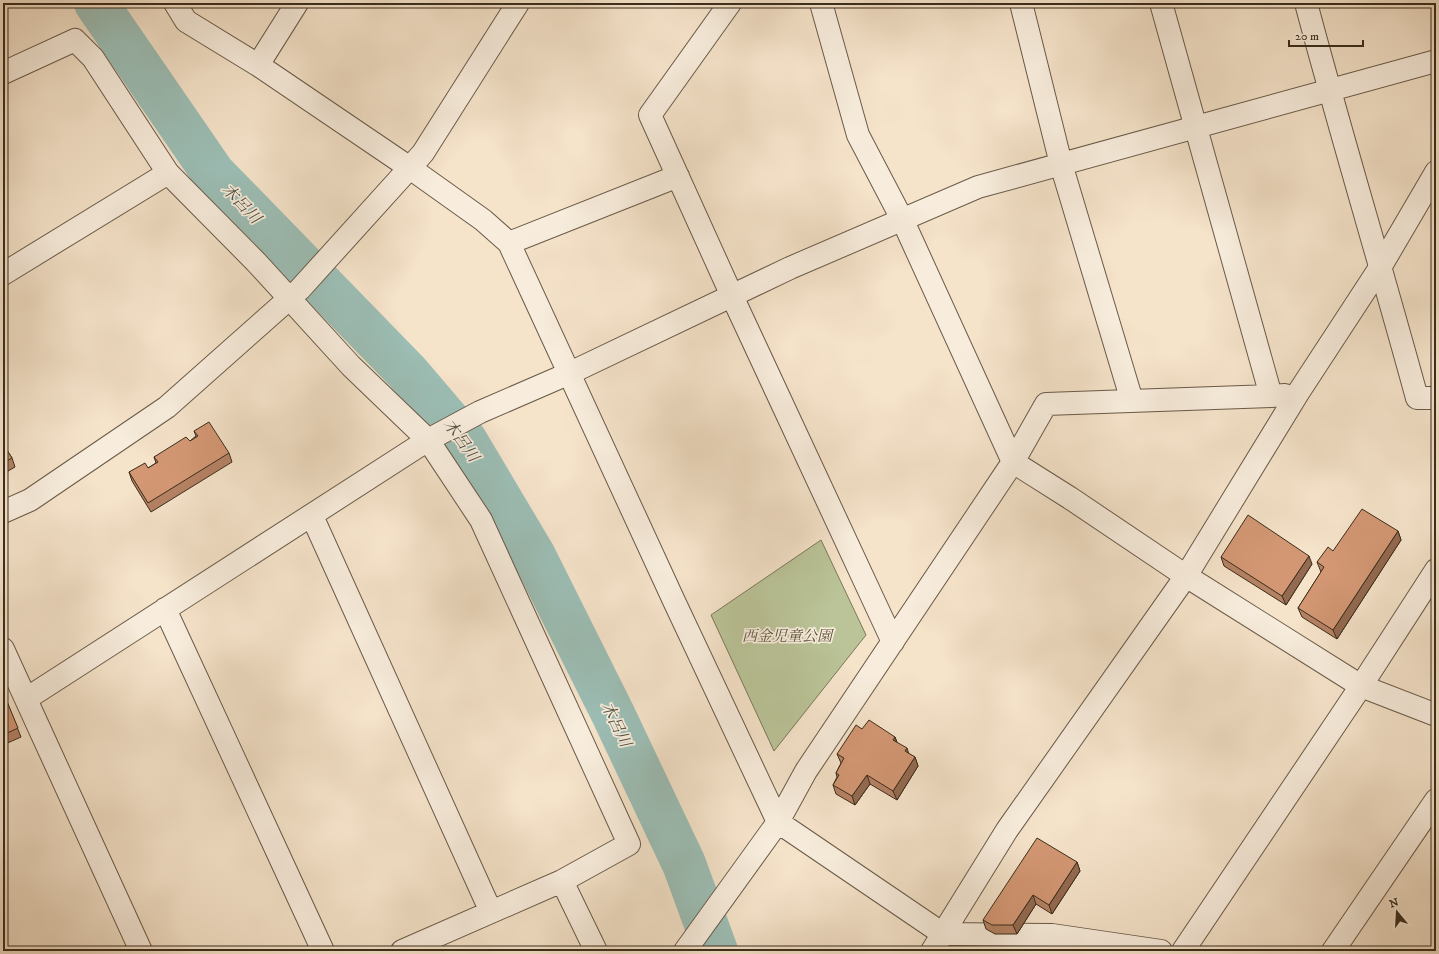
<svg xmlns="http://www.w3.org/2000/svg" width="1439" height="954" font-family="'IM FELL DW Pica','Noto Serif JP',serif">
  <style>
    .green { fill: #bac498; stroke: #7a785a }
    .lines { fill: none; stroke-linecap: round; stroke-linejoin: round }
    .river { stroke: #9cbeb5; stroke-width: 44 }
    .minor-casing { stroke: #695a48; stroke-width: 24 }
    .tertiary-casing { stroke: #695a48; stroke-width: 24 }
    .minor { stroke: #f8eddd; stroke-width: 22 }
    .tertiary { stroke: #f8eddd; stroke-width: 22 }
    .wall { fill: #b58264; stroke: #3a2d1c }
    .shaded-wall { fill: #946a51; stroke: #3a2d1c }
    .building { fill: #d39774; stroke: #3a2d1c }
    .labels { text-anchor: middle; stroke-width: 3.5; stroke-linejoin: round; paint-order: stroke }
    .park-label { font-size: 15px; font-style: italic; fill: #5a533b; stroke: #f8eddd }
    .water-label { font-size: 16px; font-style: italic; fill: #525142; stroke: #f8eddd }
  </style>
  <rect width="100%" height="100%" fill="#f5e3ca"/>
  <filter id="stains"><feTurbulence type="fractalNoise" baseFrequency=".005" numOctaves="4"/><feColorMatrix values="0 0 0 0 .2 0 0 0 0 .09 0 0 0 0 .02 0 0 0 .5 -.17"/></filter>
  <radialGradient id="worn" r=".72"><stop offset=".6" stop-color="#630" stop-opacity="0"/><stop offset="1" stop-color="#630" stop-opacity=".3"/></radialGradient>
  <path class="green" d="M821 540 866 635 774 751 711 615Z"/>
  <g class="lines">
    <path class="river" d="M96 3 213 173 407 372 465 440 534 556 613 714 684 864 716 951"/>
    <g class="minor-casing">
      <path id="minor" d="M175 3 186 21 258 65 410 168 483 220 509 243 674 601 778 822
        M730 3 650 115 732 296 893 642
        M821 3 858 135 903 221 1013 462 1070 498 1186 576 1361 686 1436 715
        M1021 3 1061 164 1132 401
        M1161 3 1271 396 1285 395
        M1306 3C1341 135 1381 266 1417 398H1436
        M258 65 297 3
        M3 73 75 40 93 58 168 173 256 262 351 366 428 440 481 520 629 844 562 881
        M509 243 678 176
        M3 274 168 173
        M312 516 491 912
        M165 609 323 951
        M3 649 141 951
        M26 699 428 440 480 412 570 373 790 268 978 187 1436 61
        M778 822 806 771 1013 462 1046 404 1271 396
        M1052 935 1161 951
        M402 951 562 881 596 951
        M685 951 778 822 943 934 1052 935 1055 951
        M1183 951 1361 686 1436 570
        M1333 951 1436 800"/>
    </g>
    <g class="tertiary-casing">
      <path id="tertiary" d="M3 512 30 500 167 407 300 289 423 153 518 3
        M932 951 1007 830 1186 576 1298 393 1381 266 1436 172"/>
    </g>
    <use href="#minor" class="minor"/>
    <use href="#tertiary" class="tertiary"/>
  </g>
  <path class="wall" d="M194 431 229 453 232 462 151 512 132 481 129 472 148 468 156 463 154 457 190 441 196 436Z
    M3 444 12 458 15 467 3 474Z
    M1398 531 1401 540 1337 639 1302 617 1298 608 1321 572 1317 562Z
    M1221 557 1312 564 1286 605 1224 566Z
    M3 692 21 737 3 745Z
    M862 729 895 737 897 742 909 754 915 757 918 766 897 800 870 784 855 805 836 794 833 785 837 777 836 773 841 763 837 754Z
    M1077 862 1080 871 1052 914 1036 904 1017 934H995L986 929 983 920Z"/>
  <path class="shaded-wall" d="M1398 531 1401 540 1337 639 1333 630Z
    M1309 556 1312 564 1286 605 1282 596Z
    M895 737 898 746 893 740Z
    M907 748 910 757 905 751Z
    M915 757 918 766 897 800 893 791Z
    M867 775 870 784 855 805 852 796Z
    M1077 862 1080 871 1052 914 1049 905Z
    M1033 895 1036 904 1017 934 1013 925Z"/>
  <path class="building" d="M209 422 229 453 148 503 129 472 145 463 148 468 158 462 154 457 186 437 190 441 198 436 194 431Z
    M3 444 12 458 3 463Z
    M1362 509 1398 531 1333 630 1298 608 1324 567 1317 562 1328 547 1333 551Z
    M1248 515 1309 556 1282 596 1221 557Z
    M3 692 18 728 3 735Z
    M869 720 895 737 893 740 907 748 905 751 915 757 893 791 867 775 852 796 833 785 839 775 836 773 844 758 837 754 856 725 862 729Z
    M1037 838 1077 862 1049 905 1033 895 1013 925H992L983 920Z"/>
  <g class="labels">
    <g class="park-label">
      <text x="787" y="641">西金児童公園</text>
    </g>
    <g class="water-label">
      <text transform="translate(242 203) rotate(46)" y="6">木呂川</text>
      <text transform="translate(462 440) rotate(54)" y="6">木呂川</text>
      <text transform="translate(617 724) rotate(64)" y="6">木呂川</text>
    </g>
  </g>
  <rect width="1439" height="954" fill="none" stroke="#f5e3ca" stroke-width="16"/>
  <rect x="4" y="4" width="1431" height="946" fill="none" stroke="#3a2d1c" stroke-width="2"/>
  <rect x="8" y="8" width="1423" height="938" fill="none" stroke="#3a2d1c"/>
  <g transform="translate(1397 912) rotate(342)" stroke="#f8eddd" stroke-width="3" paint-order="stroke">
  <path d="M0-3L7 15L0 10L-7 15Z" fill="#3a2d1c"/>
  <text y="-6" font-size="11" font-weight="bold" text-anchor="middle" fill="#3a2d1c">N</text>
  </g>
  <path d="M1289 40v6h74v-6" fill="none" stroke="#3a2d1c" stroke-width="2"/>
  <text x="1295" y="40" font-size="12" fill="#3a2d1c" stroke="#f8eddd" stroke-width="3" paint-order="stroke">20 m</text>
  <rect width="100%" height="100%" filter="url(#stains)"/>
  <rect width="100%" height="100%" fill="url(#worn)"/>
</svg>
